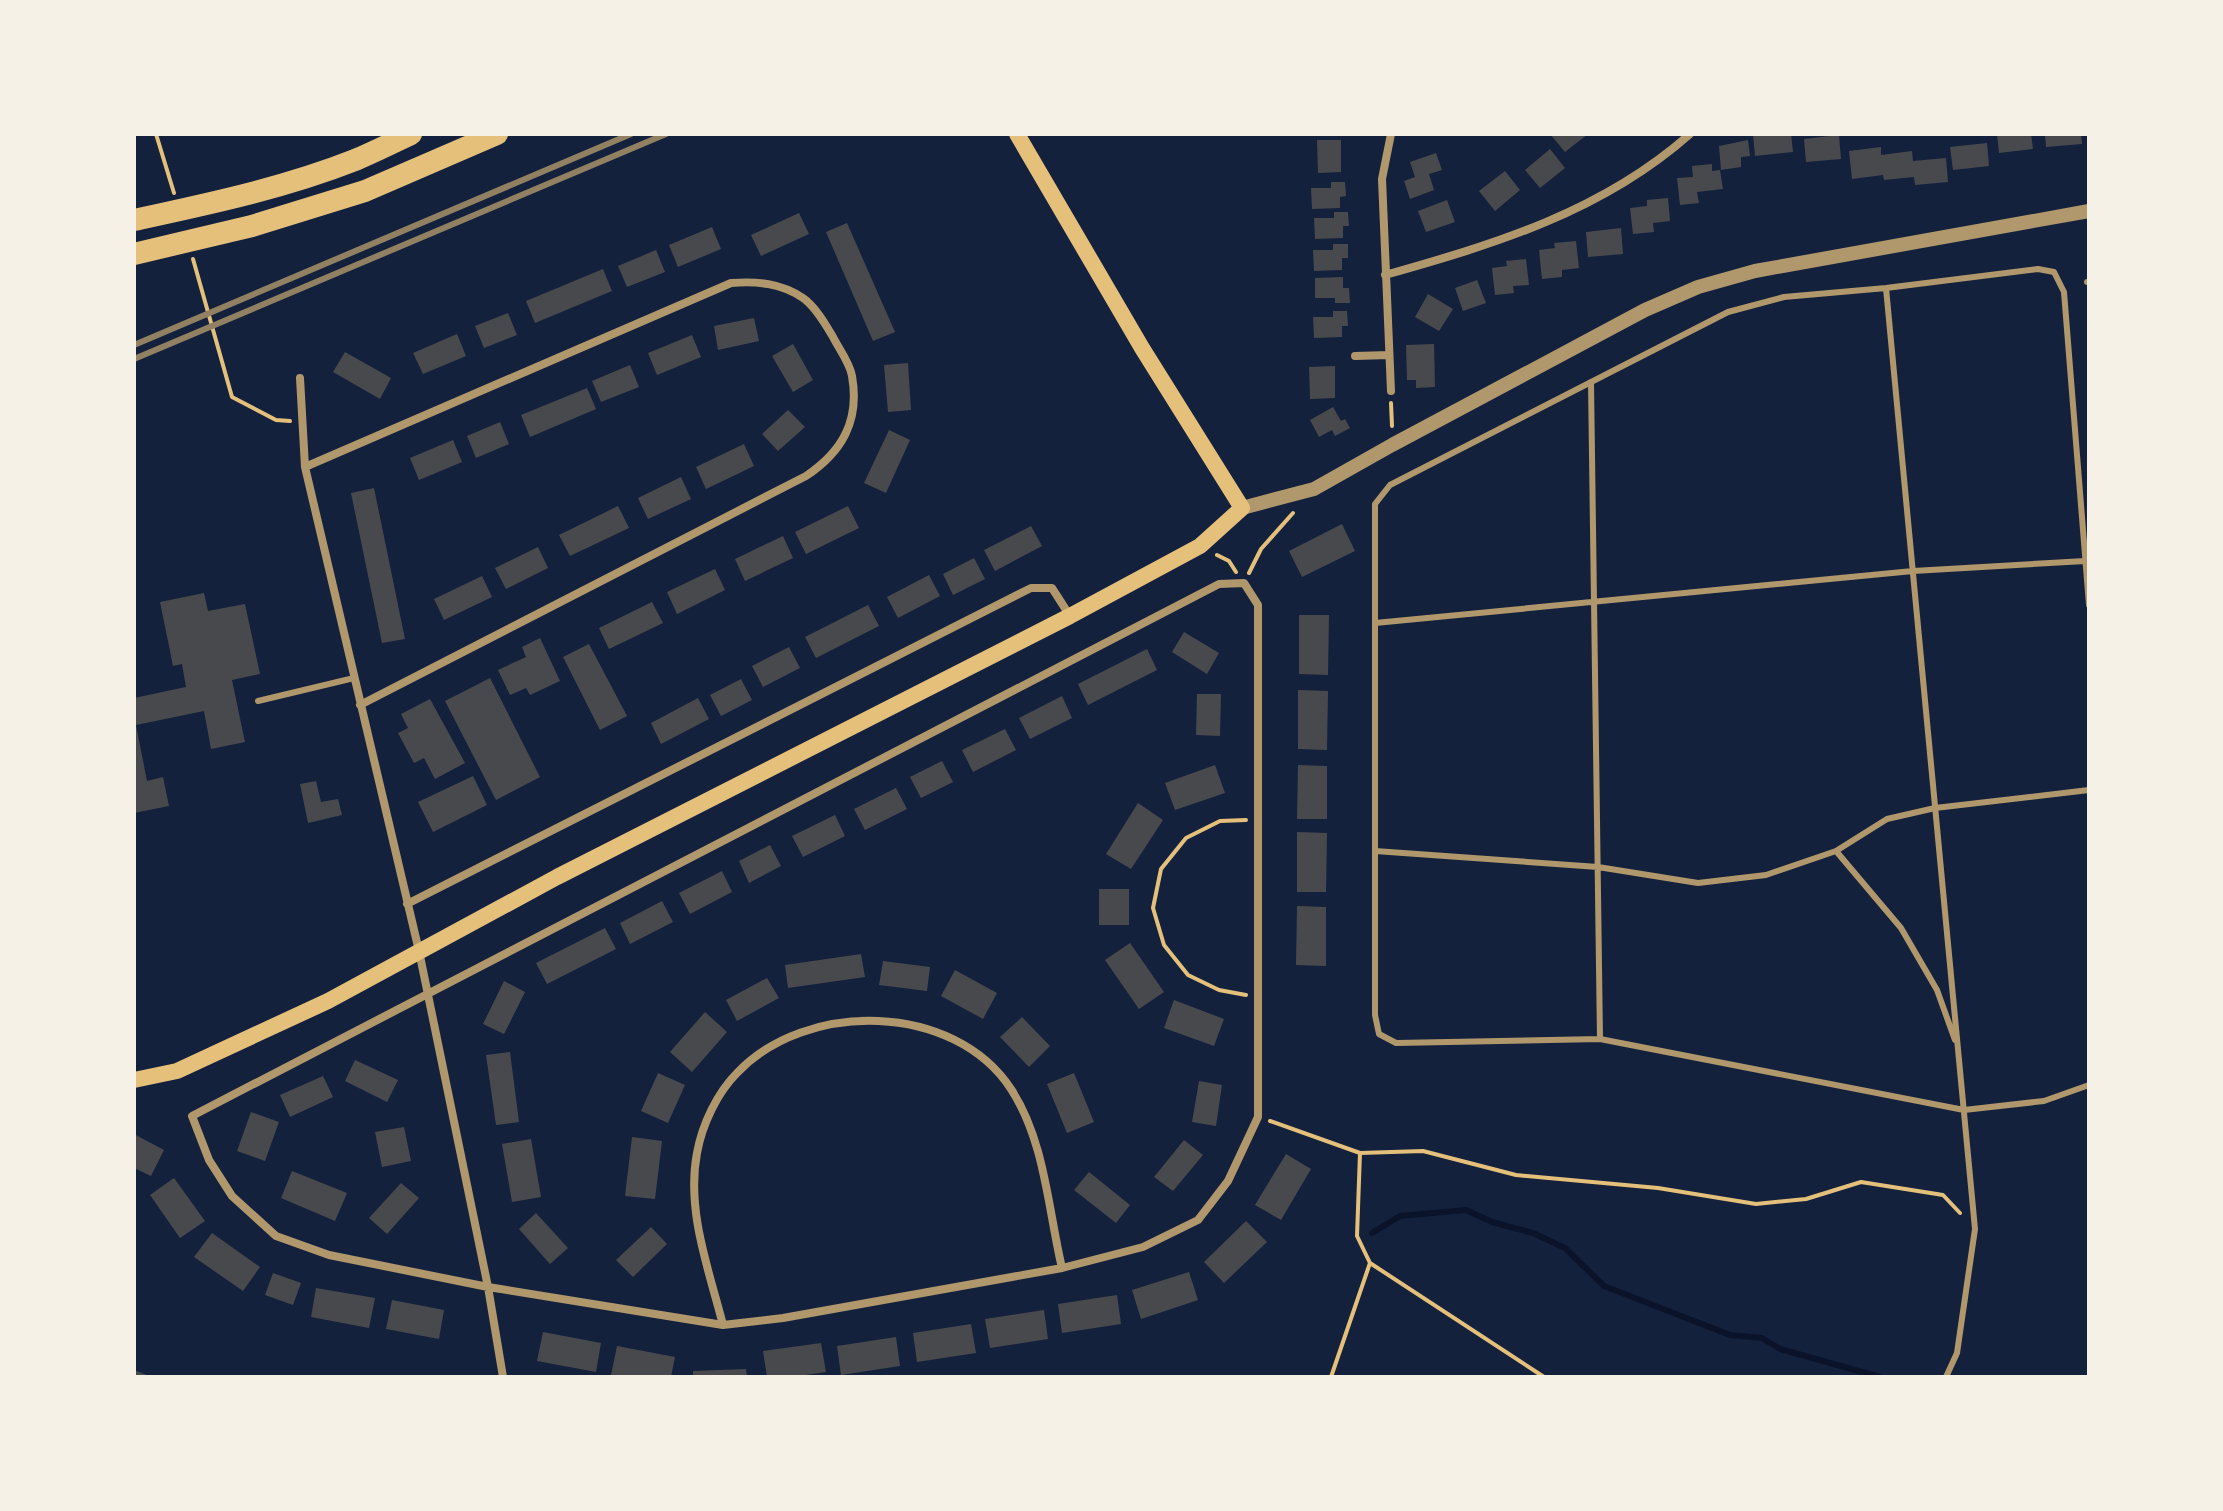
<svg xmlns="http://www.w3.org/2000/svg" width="2223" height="1511" font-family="'IBM Plex Sans',sans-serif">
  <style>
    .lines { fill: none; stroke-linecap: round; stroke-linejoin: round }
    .stream { stroke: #0b132b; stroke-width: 6 }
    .building { fill: #48494c }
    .path { stroke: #e5c07b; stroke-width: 4 }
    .service { stroke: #b1986c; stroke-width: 6 }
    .minor { stroke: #b1986c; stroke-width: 8 }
    .tertiary { stroke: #b1986c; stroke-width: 14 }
    .secondary { stroke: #e5c07b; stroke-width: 16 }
    .motorway { stroke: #e5c07b; stroke-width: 22 }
    .rail { stroke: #918062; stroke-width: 6 }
  </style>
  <rect width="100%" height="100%" fill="#14213d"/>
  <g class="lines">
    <path class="stream" d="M1372 1233 1400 1216 1466 1210 1492 1222 1533 1233 1565 1248 1604 1286 1730 1335 1762 1338 1780 1349 1880 1377"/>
  </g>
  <path class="building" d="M1550 134H1588L1565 152Z
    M1753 134H1791L1793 152 1755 156Z
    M1997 134H2031L2033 149 1999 153Z
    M2045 134H2081L2082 144 2046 147Z
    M1839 135 1841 159 1806 162 1804 139Z
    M1317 140H1341V172L1318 173Z
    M1748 140 1750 156 1741 157V167L1721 170 1719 146Z
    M1987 143 1989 166 1953 170 1950 147Z
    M1881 147V155L1912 151 1913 161 1946 158 1948 182 1915 185 1914 177 1884 180 1883 175 1852 179 1849 151Z
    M1550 149 1565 168 1540 188 1525 170Z
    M1436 153 1442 170 1429 174 1434 190 1410 199 1404 181 1415 177 1410 162Z
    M1712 164V171L1720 170 1723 189 1697 192 1699 203 1680 205 1677 178 1693 177 1692 166Z
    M1505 171 1520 190 1495 211 1479 191Z
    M1331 182H1345L1346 196 1340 197V208L1312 209 1311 188H1331Z
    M1668 198 1670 221 1653 223 1654 232 1633 234 1630 208 1647 206V200Z
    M1447 200 1455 222 1426 232 1418 211Z
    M1334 212H1348L1349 226H1343V238L1315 239 1314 218H1334Z
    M799 213 809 234 761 256 751 235Z
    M847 223 895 332 873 341 826 232Z
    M712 227 721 249 678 267 669 245Z
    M1621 228 1623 254 1588 257 1586 232Z
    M1576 241 1579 268 1562 270V277L1542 279 1539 250 1555 248 1554 243Z
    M1333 244H1348V258H1342V270L1314 271 1313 250H1333Z
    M656 250 665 272 627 287 618 266Z
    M1526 259 1529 285 1513 286 1514 293 1495 295 1492 268 1507 266 1506 261Z
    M603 269 612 291 535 323 526 301Z
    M1343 277V288H1349L1350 303H1335V298H1315V278Z
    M1477 280 1486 303 1463 311 1455 288Z
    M1428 294 1453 309 1439 331 1415 317Z
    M1333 311H1347L1348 326H1342V337L1314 338 1313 317H1333Z
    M508 313 517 335 484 348 475 326Z
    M754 318 759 341 718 350 714 326Z
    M457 334 466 356 423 374 413 353Z
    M692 335 701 357 657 375 648 353Z
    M793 344 813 380 793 392 772 356Z
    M1434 344 1435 387 1416 388V380H1407L1406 345Z
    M345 352 391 378 380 399 333 372Z
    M908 363 911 410 888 412 884 365Z
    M630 365 639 387 601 402 592 381Z
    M1335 366V398L1310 399 1309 367Z
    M587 388 596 409 530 437 521 415Z
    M1333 407 1341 421 1345 419 1350 428 1335 436 1332 430 1319 437 1310 420Z
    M788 410 805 427 778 451 762 434Z
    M500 422 509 444 476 458 467 436Z
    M889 430 910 440 886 493 864 483Z
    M453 440 462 462 419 480 410 458Z
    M744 444 754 466 706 489 696 467Z
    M681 477 691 499 648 519 638 498Z
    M374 488 405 639 382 643 351 493Z
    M618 506 629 528 570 556 559 535Z
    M848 506 859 528 806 554 795 532Z
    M1342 524 1355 551 1302 577 1289 551Z
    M1031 526 1042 546 995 571 984 550Z
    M783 536 793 558 745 581 735 559Z
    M538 547 548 568 506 589 495 568Z
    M974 558 985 579 953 595 943 574Z
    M715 569 725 590 677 614 667 592Z
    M929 575 940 596 898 618 887 597Z
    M482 576 492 597 444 620 434 599Z
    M204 593 208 611 245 604 260 674 232 680 245 742 211 749 204 711 136 725 147 781 163 777 169 806 134 813V698L186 687 182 664 173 666 160 602Z
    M652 602 663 623 609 649 599 628Z
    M868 605 879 626 816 658 805 637Z
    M1299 615H1329L1328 675 1299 674Z
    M1184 632 1219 653 1207 674 1172 652Z
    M540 638 560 681 530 695 526 688 510 695 498 670 526 657 522 647Z
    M589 644 627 716 600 730 563 657Z
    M789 647 800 668 763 687 752 666Z
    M1147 649 1157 670 1088 705 1078 684Z
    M490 678 540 777 496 800 445 701Z
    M741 679 752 700 721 716 710 695Z
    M1298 690 1328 691 1327 750 1298 749Z
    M1197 694H1221L1220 736 1196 735Z
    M1062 696 1072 718 1030 739 1019 718Z
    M698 698 709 719 661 744 651 723Z
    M430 699 465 763 435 779 424 758 414 763 398 733 408 728 401 714Z
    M1005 729 1016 750 973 772 962 750Z
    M942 761 953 782 921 798 910 777Z
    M1215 765 1225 793 1175 810 1165 783Z
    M1298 765 1327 766V819H1297Z
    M473 776 487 805 433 832 418 802Z
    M316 781 321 802 338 799 342 815 308 823 300 784Z
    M896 788 907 809 865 830 854 809Z
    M1138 803 1163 820 1131 869 1106 854Z
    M835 815 845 836 803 857 792 836Z
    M1297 832 1327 833 1326 892H1297Z
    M770 845 781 866 749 883 739 861Z
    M722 871 732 892 690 914 679 893Z
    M1099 889H1129V925H1099Z
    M662 901 673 922 630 944 620 923Z
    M1297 906 1326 907V966L1296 965Z
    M605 928 616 949 547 984 536 963Z
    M1130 943 1164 992 1139 1009 1105 960Z
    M861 954 865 977 788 988 785 965Z
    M883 961 930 967 927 991 879 985Z
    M955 970 997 993 983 1019 941 996Z
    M767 978 779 998 737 1021 726 1000Z
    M504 981 525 992 504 1034 483 1024Z
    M1174 1000 1224 1019 1214 1046 1164 1028Z
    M705 1012 727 1032 692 1072 670 1052Z
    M1022 1017 1050 1046 1029 1067 1000 1037Z
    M510 1052 519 1122 496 1125 486 1055Z
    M355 1060 398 1080 387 1102 345 1081Z
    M658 1073 685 1085 668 1123 641 1111Z
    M1074 1073 1094 1122 1067 1133 1047 1084Z
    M323 1076 333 1097 290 1117 280 1095Z
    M1199 1081 1222 1085 1216 1126 1192 1122Z
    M251 1112 279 1122 265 1161 237 1151Z
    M404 1127 411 1161 382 1167 375 1132Z
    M134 1134 164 1150 151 1176 134 1168Z
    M632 1137 662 1141 655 1199 625 1196Z
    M531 1139 541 1197 512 1202 502 1144Z
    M1184 1140 1203 1155 1173 1191 1154 1177Z
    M1286 1154 1311 1169 1281 1220 1255 1205Z
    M292 1171 347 1193 335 1221 281 1198Z
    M1089 1172 1130 1205 1116 1223 1074 1190Z
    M174 1178 205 1221 180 1238 150 1195Z
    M401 1183 419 1198 387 1234 369 1218Z
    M536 1213 568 1248 550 1264 519 1229Z
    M1246 1221 1267 1242 1224 1283 1204 1262Z
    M651 1227 667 1244 633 1277 616 1260Z
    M212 1233 260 1267 243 1291 194 1257Z
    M1189 1272 1198 1300 1141 1319 1132 1290Z
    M273 1273 301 1283 293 1305 265 1295Z
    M316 1288 375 1298 369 1328 311 1317Z
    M1117 1295 1121 1324 1062 1333 1058 1304Z
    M392 1300 444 1310 439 1339 386 1329Z
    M1044 1310 1048 1339 990 1348 985 1319Z
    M971 1324 976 1353 917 1362 913 1333Z
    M543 1332 601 1343 596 1372 537 1361Z
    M896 1337 900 1366 841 1375 837 1346Z
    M821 1343 826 1372 792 1377H767L763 1351Z
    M617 1346 675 1357 671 1377 611 1375Z
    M746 1369 747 1377H693V1371Z
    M134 1370 152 1377H134Z"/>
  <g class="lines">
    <path class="path" d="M156 134 174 193
      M193 259 232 397 276 420 290 421
      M1391 403 1392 426
      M1217 555 1229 561 1236 572
      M1249 573 1261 549 1293 513
      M1246 820 1220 821 1186 838 1161 869 1153 908 1164 945 1188 975 1219 990 1246 995
      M1270 1121 1360 1153 1423 1151 1516 1175 1658 1188 1756 1204 1806 1199 1861 1182 1943 1195 1960 1213
      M1360 1153 1357 1236 1370 1263 1544 1377
      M1331 1377 1370 1263"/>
    <path class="service" d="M2087 282H2089
      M1886 288 1975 1229 1957 1353 1946 1377
      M1591 382 1600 1039
      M2089 605 2064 292 2054 272 2038 269 1886 288 1784 297 1728 312 1390 485 1375 504V1015L1379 1034 1396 1043 1600 1039 1964 1110 2044 1101 2089 1085
      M1375 623 1913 571 2085 561
      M258 701 354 678
      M1375 851 1598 867 1698 883 1766 875 1836 851 1887 819 1935 808 2089 790
      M1836 851 1901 928 1937 990 1955 1040"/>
    <path class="minor" d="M1391 134 1382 179 1391 391
      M1385 275C1495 244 1602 212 1690 134
      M1355 356 1389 355
      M300 378 305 467 419 951 488 1287 503 1377
      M305 467 731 283C757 281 781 283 803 298 815 306 826 325 833 337 839 349 850 363 852 376 860 421 842 452 806 476L360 705
      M1244 583 1258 605V1117L1228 1181 1198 1220 1143 1247 1062 1268 783 1318 723 1325 488 1287 329 1255 276 1236 232 1196 209 1160 192 1116 1219 584Z
      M407 904 1031 588H1052L1070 616
      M723 1325C709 1270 686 1211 697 1153 702 1125 717 1093 737 1073 806 1000 954 1002 1011 1089 1045 1141 1048 1209 1062 1268"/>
    <path class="tertiary" d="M1242 508 1314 489 1392 445 1645 310 1698 287 1755 271 2089 211"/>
    <path class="secondary" d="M134 1080 177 1071 328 1001 557 877 1070 616 1200 546 1242 508 1142 348 1017 134"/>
    <path class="motorway" d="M134 220C208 204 284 188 355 160 374 152 392 143 411 134
      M134 254 252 226 365 191 497 134"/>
    <path class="rail" d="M134 345 631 134
      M134 359 666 134"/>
  </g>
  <rect width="2223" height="1511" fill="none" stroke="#f6f1e7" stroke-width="272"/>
</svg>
